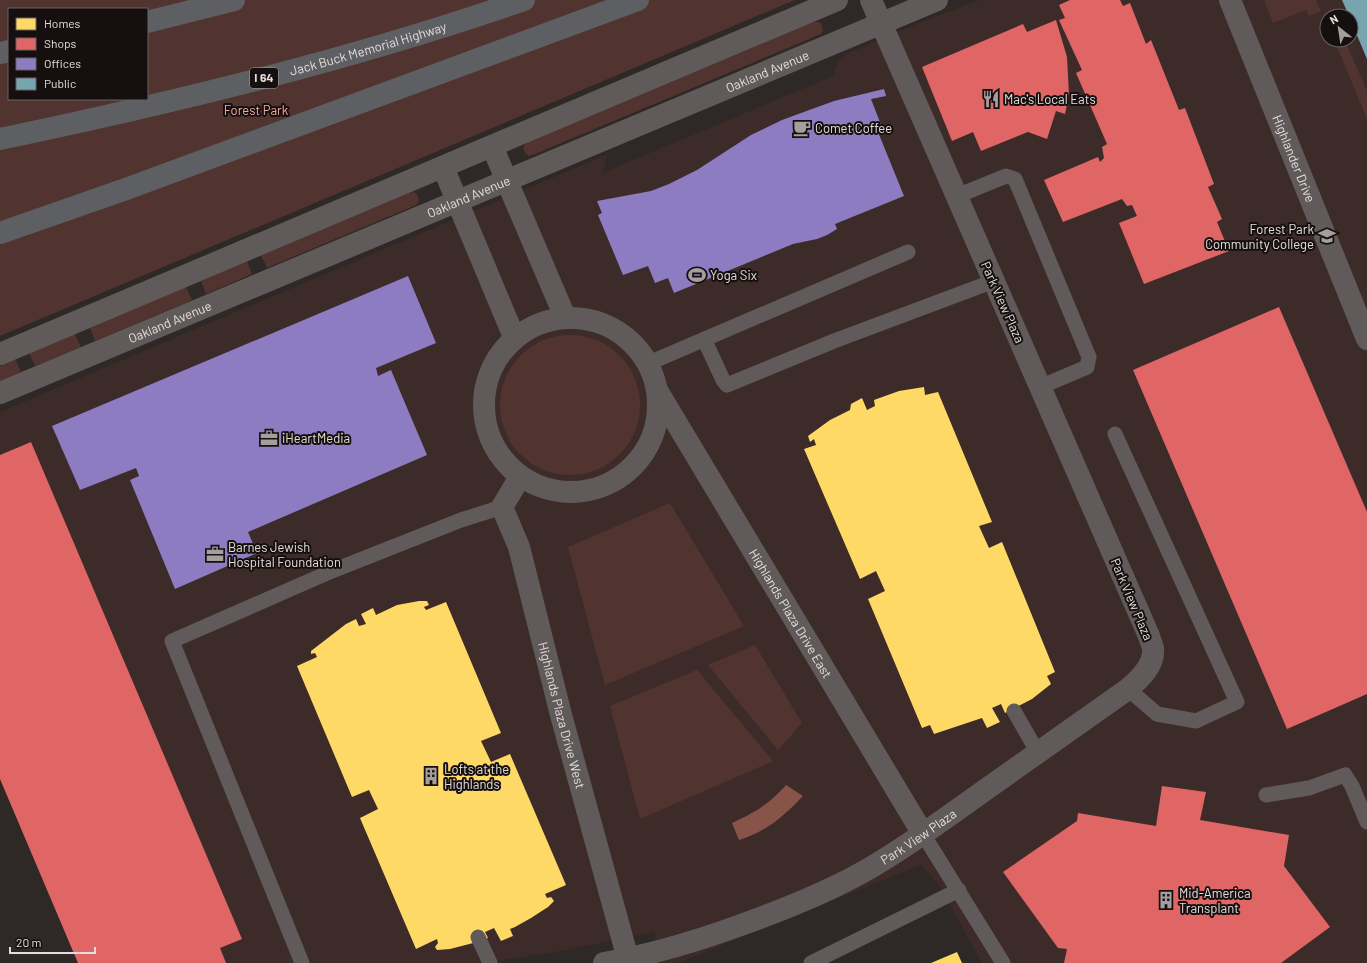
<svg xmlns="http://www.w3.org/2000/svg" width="1367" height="963" font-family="Barlow,sans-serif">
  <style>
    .built { fill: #3d2b29; fill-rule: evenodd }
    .green { fill: #51342f; fill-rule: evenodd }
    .water { fill: #885349 }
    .homes { fill: #ffd966 }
    .shops { fill: #e06666 }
    .offices { fill: #8e7cc3 }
    .public { fill: #76a5af }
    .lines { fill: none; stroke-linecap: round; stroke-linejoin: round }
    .service { stroke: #605b5a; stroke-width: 15 }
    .minor { stroke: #605b5a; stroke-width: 22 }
    .tertiary { stroke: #605b5a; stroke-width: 22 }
    .motorway { stroke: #5e5f62; stroke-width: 22 }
    .labels { text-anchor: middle; stroke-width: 4; stroke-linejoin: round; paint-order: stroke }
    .shield { fill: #15100f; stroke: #a7a09e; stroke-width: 1 }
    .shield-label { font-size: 12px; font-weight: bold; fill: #e5dddb }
    .street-label { font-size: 13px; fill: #e5dddb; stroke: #15100f }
    .poi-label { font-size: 13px; fill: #e5dddb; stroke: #15100f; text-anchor: start }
    .park-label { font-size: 13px; fill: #f4ac9f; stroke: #15100f }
  </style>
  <rect width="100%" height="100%" fill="#2e2826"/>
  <path class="built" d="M980 0H1367V963H982L939 885 921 865 678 963H660L654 932 566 950 486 963H78L0 779V412L608 154 602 173 833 76 839 60 844 55 931 18ZM1327 16H1351V40H1327Z"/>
  <path class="green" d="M0 0H795L0 336ZM9 9H147V99H9Z
    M1264 0H1316L1321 11 1309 16 1306 10 1273 23Z
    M813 22H818L821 23 823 31 821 34 535 154 529 156C523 152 521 147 528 142Z
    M1346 43 1367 91V119L1337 47Z
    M414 192C418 195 419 197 419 202L416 205 267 268 261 255 409 193Z
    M247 261 252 274 206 294 201 281Z
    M186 287 192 300 95 341 90 328Z
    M75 334 81 347 35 366 29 353Z
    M500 405a70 70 0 1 1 140 0a70 70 0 1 1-140 0Z
    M15 359 21 372 0 381V366Z
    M670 503 744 626 605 685 568 547Z
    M755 645 802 723 778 750 708 665Z
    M697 670 773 761 640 819 610 706Z"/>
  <path class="water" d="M786 785 803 796C784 816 766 832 739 840L732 823C756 812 769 804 786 785Z"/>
  <path class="homes" d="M924 387 925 395 938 392 992 522 979 526 989 548 1002 542 1055 672 1047 676 1051 684 1032 699 1005 713 1001 704 992 708 1000 722 987 728 982 718 934 734 930 725 922 728 868 599 885 591 876 571 860 579 804 449 816 445 814 439 810 442 808 436 830 420 850 410 851 404 862 398 867 410 875 406 874 400 899 391Z
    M419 601H427L429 605 424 607 426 610 446 602 501 733 481 741 491 762 510 754 566 885 545 894 547 898 551 897 554 901 548 907 531 918 515 927 510 929 513 936 501 941 494 928 485 932 488 938 481 941 450 949 437 950 435 947 438 943 437 939 416 949 360 818 378 809 369 790 352 797 297 666 317 657 315 653 311 654V651L346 624 356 619 359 626 366 624 361 614 373 608 376 615 397 605Z
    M957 952 962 963H931Z"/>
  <path class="shops" d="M1070 0H1120L1123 6 1130 3 1146 44 1151 40 1179 110 1185 108 1214 184 1208 187 1222 219 1217 222 1229 251 1144 284 1119 223 1137 216 1132 205 1127 206 1122 199 1063 222 1044 180 1098 157 1100 162 1104 158 1102 147 1107 144 1076 73 1082 70 1059 20 1065 18 1059 5Z
    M1056 20 1067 57 1069 95 1065 114 1056 111 1047 139 1028 132 981 151 973 132 952 141 922 67 1023 24 1027 32Z
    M1279 307 1367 512V694L1287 729 1133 370Z
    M31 442 242 939 220 948 226 963H78L0 779V455Z
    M1162 786 1206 792 1200 820 1289 835 1284 866 1330 927 1281 963H1064L1067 949 1058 948 1003 872 1077 821 1078 813 1156 826Z"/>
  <path class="offices" d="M884 89 886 96 871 99 883 130 878 132 904 196 835 224 837 229 827 235 817 239 793 244 674 293 668 278 655 283 648 266 623 275 598 215 602 213 597 201 651 191 669 184 697 170 751 135 782 120 834 101Z
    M408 276 436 343 376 368 378 376 391 370 427 455 248 532 257 553 175 589 130 480 139 476 136 468 80 490 52 426Z"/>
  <path class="public" d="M1342 0H1367V59L1351 21V16H1349Z"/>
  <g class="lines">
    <path class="service" d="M957 196 1006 176 1015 179 1089 357 1087 367 1040 387
      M704 339 723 380 727 385 834 341 994 281
      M649 363 908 252
      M1115 434 1237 702 1196 721 1157 714 1128 689
      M1014 711 1038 753
      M1266 795 1309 788 1345 775 1352 786 1367 822
      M923 834 1003 963
      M478 937 490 963
      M302 963 172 641 332 571 461 520 502 507
      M811 963 959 890"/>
    <g class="minor">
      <path id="s1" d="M1230 0 1367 339"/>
      <path d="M492 146 565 317"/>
      <path d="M443 167 514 337"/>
      <circle cx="571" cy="405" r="87"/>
      <path id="s2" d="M658 392 923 834"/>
      <path id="s3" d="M520 477 502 507 519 547 561 715 628 959"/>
      <path id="s4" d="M604 963C650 955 694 942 738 926 783 910 829 892 870 868 908 846 943 820 978 795 1028 760 1078 724 1128 689 1140 679 1155 665 1153 648 1152 644 1150 640 1149 636L871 0"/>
    </g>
    <g class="tertiary">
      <path d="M0 354 837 0"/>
      <path id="s5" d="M0 393 937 0"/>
    </g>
    <g class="motorway">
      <path d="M147 22 234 0"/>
      <path d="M0 53 9 51"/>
      <path id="s6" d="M0 139C177 102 353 59 524 0"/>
      <path d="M0 233 126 189 638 0"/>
    </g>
  </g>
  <defs>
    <g id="restaurant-bare" transform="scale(1.38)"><path d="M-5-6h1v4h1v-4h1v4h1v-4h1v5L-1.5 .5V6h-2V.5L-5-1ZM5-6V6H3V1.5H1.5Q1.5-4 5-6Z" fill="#a59e9c" stroke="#15100f" stroke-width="2.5" paint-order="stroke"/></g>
    <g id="cafe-bare" transform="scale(1.38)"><path d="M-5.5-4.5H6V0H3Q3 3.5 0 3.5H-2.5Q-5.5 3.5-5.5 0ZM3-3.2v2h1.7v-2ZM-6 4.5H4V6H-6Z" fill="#a59e9c" stroke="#15100f" stroke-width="2.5" paint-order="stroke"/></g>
    <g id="university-bare" transform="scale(1.38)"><path d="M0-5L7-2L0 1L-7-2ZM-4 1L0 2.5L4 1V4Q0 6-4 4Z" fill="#a59e9c" stroke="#15100f" stroke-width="2.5" paint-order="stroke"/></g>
    <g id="stadium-bare" transform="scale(1.38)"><path d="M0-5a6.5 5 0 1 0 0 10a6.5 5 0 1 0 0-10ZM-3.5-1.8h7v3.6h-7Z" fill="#a59e9c" stroke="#15100f" stroke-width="2.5" paint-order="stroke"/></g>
    <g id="office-bare" transform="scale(1.38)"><path d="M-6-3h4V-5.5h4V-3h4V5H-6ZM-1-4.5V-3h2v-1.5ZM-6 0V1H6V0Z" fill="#a59e9c" stroke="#15100f" stroke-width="2.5" paint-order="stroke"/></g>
    <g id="building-bare" transform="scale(1.38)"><path d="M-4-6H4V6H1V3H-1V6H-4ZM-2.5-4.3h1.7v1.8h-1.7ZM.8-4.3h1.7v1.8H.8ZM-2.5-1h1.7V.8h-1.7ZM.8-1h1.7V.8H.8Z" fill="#a59e9c" stroke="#15100f" stroke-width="2.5" paint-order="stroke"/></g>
  </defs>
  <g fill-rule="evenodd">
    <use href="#restaurant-bare" x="991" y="99"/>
    <use href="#cafe-bare" x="802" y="128"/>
    <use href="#university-bare" x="1327" y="236"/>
    <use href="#stadium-bare" x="697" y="275"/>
    <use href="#office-bare" x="269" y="438"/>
    <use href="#office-bare" x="215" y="554"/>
    <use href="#building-bare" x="431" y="776"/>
    <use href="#building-bare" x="1166" y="900"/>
  </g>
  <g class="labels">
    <rect class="shield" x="250" y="68" width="28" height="20" rx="3"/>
    <g class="shield-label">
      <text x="264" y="82">I 64</text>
    </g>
    <g class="street-label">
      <text dy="5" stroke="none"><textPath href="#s6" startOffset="379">Jack Buck Memorial Highway</textPath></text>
      <text dy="5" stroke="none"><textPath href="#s5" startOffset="832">Oakland Avenue</textPath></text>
      <text dy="5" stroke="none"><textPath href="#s1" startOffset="171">Highlander Drive</textPath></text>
      <text dy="5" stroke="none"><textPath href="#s5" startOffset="508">Oakland Avenue</textPath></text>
      <text transform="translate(1003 302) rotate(66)" y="5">Park View Plaza</text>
      <text dy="5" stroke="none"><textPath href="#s5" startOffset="184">Oakland Avenue</textPath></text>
      <text transform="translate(1132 599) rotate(67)" y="5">Park View Plaza</text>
      <text dy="5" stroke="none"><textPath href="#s2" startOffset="258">Highlands Plaza Drive East</textPath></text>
      <text dy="5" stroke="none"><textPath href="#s3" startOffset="252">Highlands Plaza Drive West</textPath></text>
      <text dy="5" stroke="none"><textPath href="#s4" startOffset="341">Park View Plaza</textPath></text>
    </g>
    <g class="poi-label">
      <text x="1004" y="104">Mac's Local Eats</text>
      <text x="815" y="133">Comet Coffee</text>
      <text x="1314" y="234" text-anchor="end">Forest Park<tspan x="1314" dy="15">Community College</tspan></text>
      <text x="710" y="280">Yoga Six</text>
      <text x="282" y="443">iHeartMedia</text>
      <text x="228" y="552">Barnes Jewish<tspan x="228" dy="15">Hospital Foundation</tspan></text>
      <text x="444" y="774">Lofts at the<tspan x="444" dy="15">Highlands</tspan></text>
      <text x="1179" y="898">Mid-America<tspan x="1179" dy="15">Transplant</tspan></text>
    </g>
    <g class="park-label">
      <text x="256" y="115">Forest Park</text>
    </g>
  </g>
  <rect x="8" y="8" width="140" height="92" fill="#15100f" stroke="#686261"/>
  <rect x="16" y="18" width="20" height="12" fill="#ffd966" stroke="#686261"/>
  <text x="44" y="28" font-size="12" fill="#e5dddb">Homes</text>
  <rect x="16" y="38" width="20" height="12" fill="#e06666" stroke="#686261"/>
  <text x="44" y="48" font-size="12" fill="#e5dddb">Shops</text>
  <rect x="16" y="58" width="20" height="12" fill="#8e7cc3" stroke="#686261"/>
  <text x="44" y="68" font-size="12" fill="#e5dddb">Offices</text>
  <rect x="16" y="78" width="20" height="12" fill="#76a5af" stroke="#686261"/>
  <text x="44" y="88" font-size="12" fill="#e5dddb">Public</text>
  <g transform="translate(1339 28) rotate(330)"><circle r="19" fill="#15100f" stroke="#686261"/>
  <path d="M0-3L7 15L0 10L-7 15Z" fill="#a59e9c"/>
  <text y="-6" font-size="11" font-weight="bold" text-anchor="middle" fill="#e5dddb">N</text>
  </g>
  <path d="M10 947v6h85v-6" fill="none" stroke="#e5dddb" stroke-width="2"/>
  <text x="16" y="947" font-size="12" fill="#e5dddb" stroke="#15100f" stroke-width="3" paint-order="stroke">20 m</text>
</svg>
